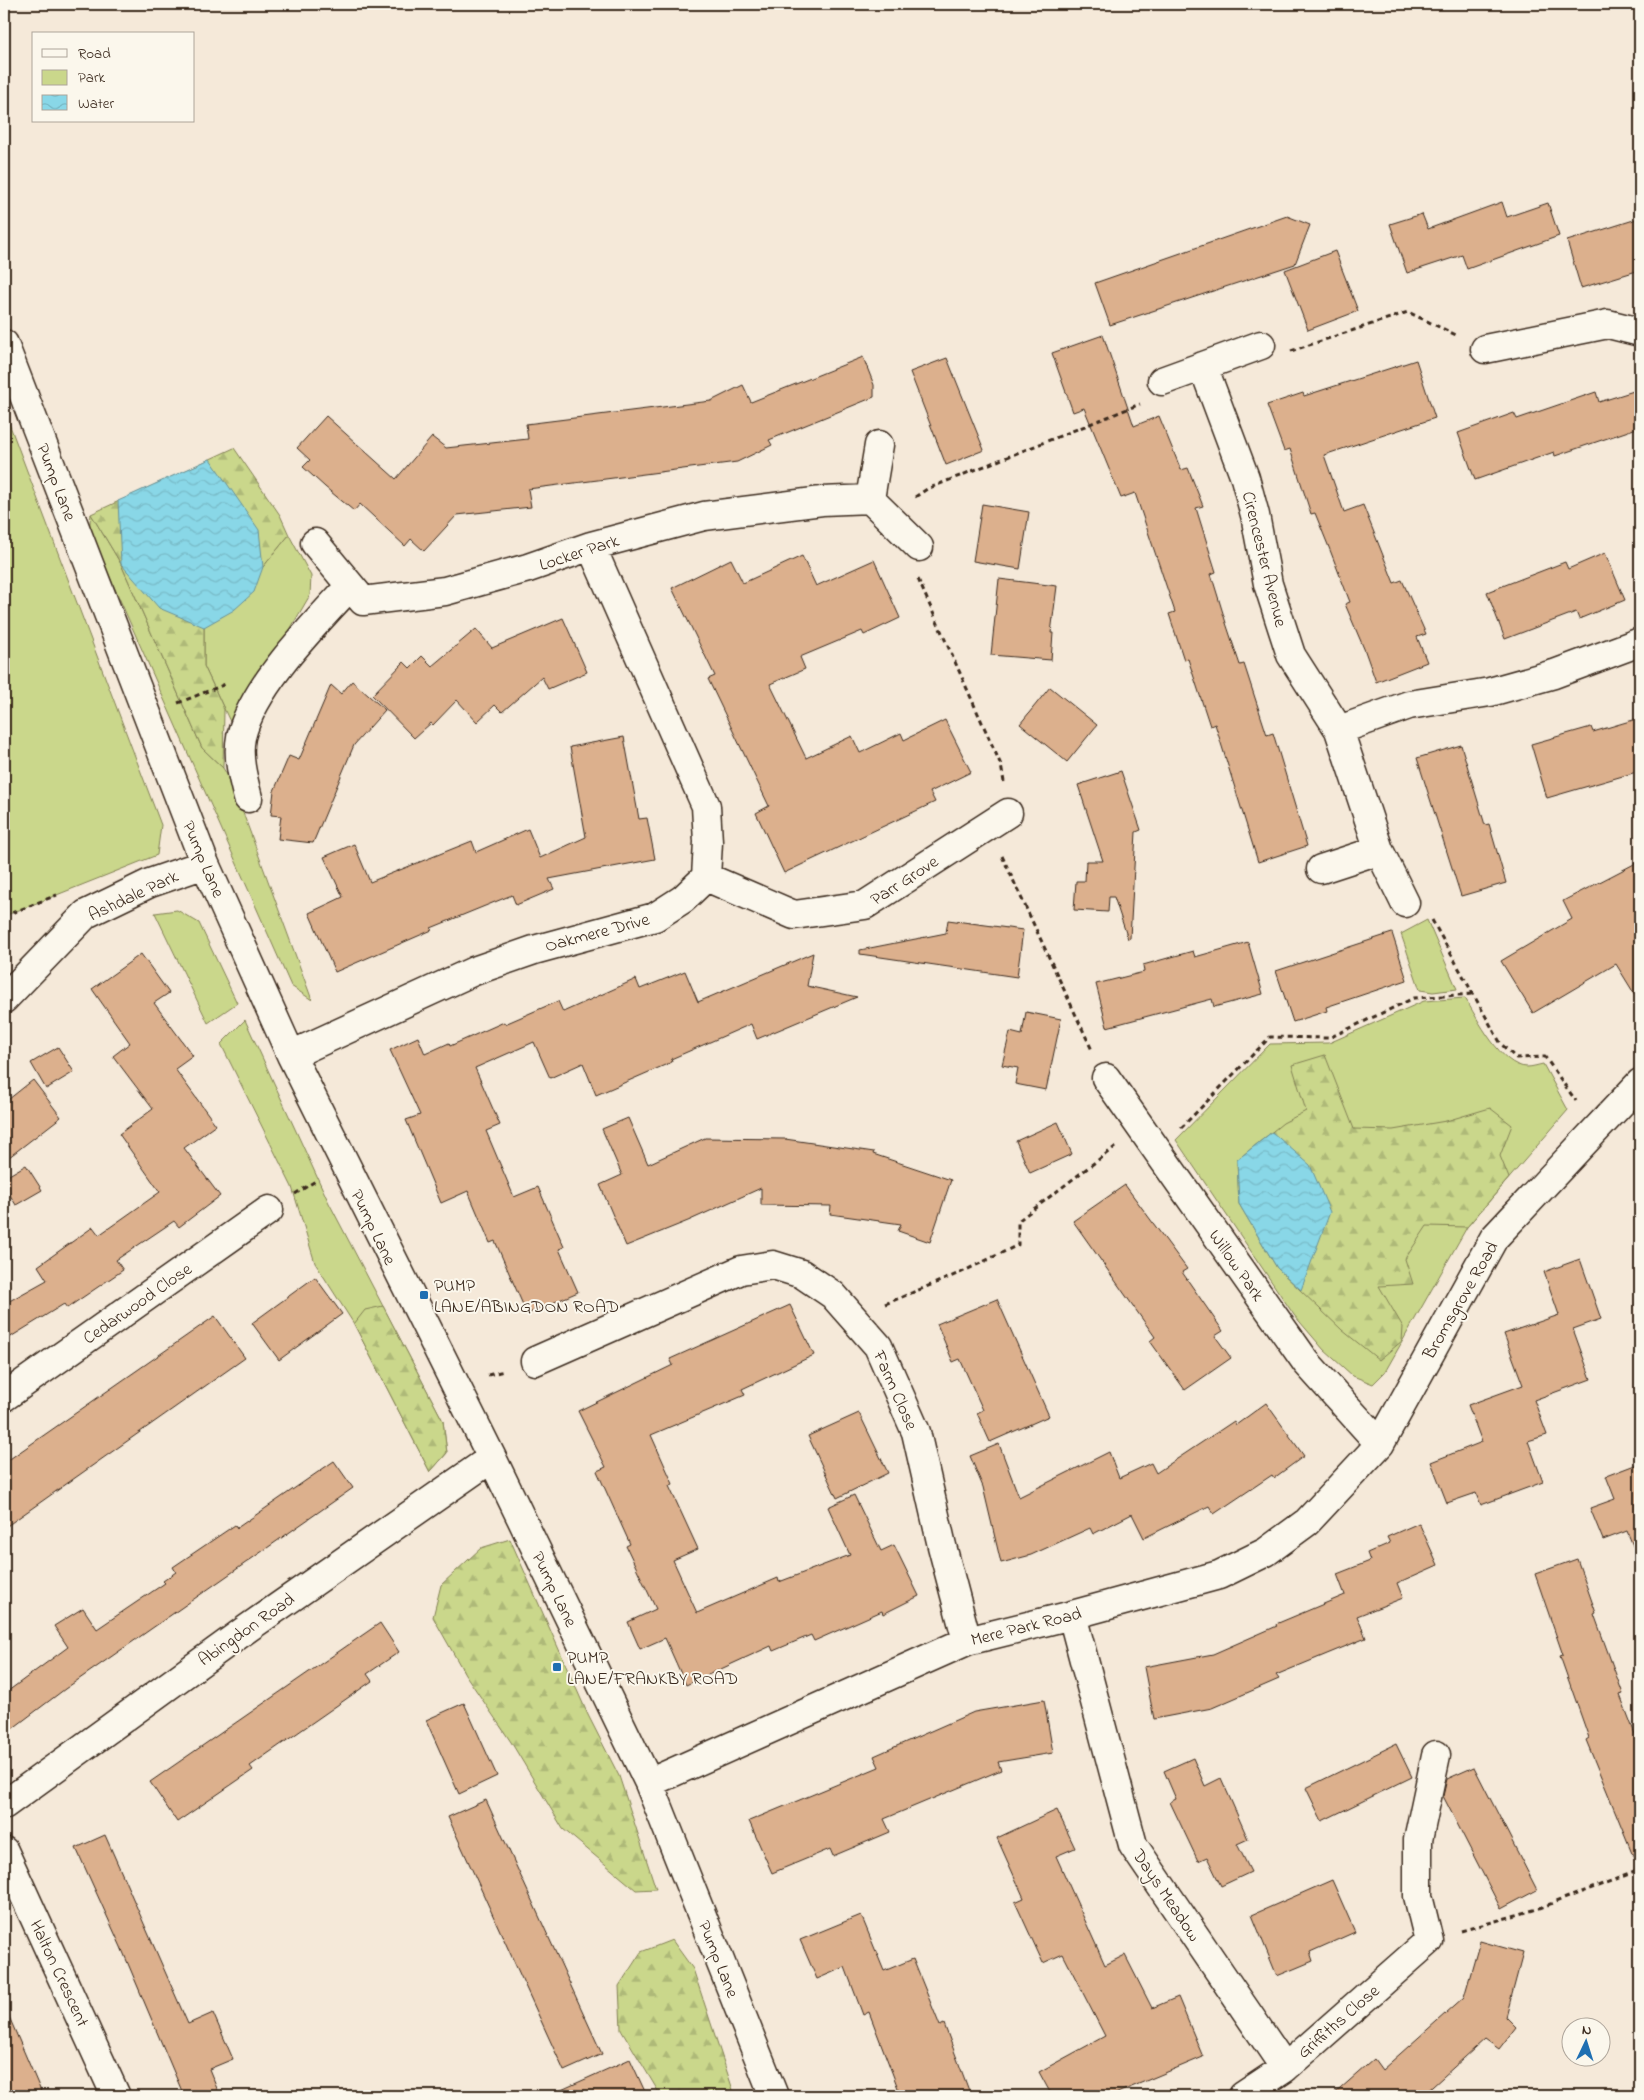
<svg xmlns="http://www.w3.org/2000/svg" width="1644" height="2100" font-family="'Indie Flower',sans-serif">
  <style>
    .green { fill: #cad78b; stroke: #828054 }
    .forest { fill: url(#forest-firs); stroke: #828054 }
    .water { fill: url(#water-waves); stroke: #6a9297 }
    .building { fill: #dcb08d; stroke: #3b2a1e }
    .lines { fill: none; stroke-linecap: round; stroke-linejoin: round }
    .minor-casing { stroke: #3b2a1e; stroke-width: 31 }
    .path { stroke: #3b2a1e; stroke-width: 3; stroke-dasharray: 5 4; stroke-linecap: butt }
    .minor { stroke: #fbf7ec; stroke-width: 28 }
    .poi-dot { fill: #1f6fb2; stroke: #fbf7ec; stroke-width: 2 }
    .labels { text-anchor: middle; stroke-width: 4; stroke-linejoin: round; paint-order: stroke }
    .street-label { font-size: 18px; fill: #3b2a1e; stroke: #fbf7ec }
    .poi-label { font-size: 18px; fill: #3b2a1e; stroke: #fbf7ec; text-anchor: start }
  </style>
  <defs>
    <pattern id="forest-firs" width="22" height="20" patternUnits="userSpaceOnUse" patternTransform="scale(1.25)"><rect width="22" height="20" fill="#cad78b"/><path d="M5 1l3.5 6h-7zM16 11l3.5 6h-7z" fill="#aeb978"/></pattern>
    <pattern id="water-waves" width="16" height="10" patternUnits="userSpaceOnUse" patternTransform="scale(1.25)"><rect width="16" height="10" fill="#89d7e7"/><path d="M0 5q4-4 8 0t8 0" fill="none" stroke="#77b9c6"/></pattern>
  </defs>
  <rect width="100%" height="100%" fill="#f5e9d9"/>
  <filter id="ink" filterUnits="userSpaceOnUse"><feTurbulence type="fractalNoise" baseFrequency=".02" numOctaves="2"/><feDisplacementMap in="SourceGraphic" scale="10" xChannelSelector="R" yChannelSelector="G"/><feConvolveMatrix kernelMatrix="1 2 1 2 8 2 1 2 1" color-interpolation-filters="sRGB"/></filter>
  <g filter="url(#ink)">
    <path class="green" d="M4 410 161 825 157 855 4 916Z
      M91 514 121 564 202 748 223 768 232 783 312 1000 291 986 89 530Z
      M289 535 311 576 310 595 233 728 204 666V627L263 567Z
      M177 910 199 923 237 1003 208 1023 155 913Z
      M1427 920 1457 989 1433 992 1420 990 1401 934Z
      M1465 998C1477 1018 1501 1067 1527 1067 1532 1067 1538 1065 1543 1064L1568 1110 1467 1227 1385 1372 1373 1384 1353 1376 1324 1350 1294 1315 1176 1140 1270 1044 1329 1043 1424 1001Z
      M245 1020 329 1203 443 1421 447 1453 430 1472 354 1324 315 1263 292 1187 221 1044Z"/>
    <path class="forest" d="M234 448 280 515 289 535 263 567 235 566 204 627V666L224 709 223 768 202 748 121 564 91 514Z
      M1325 1055 1354 1129 1393 1130 1446 1121 1490 1108 1512 1125 1500 1156 1509 1178 1467 1227 1427 1226 1405 1259 1413 1284 1379 1286 1403 1327 1402 1341 1379 1360 1342 1330 1277 1268 1239 1204 1237 1160 1283 1123 1306 1111 1292 1065Z
      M383 1306 443 1421 447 1453 430 1472 354 1324 365 1310Z
      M510 1539 588 1715 619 1776 656 1889 636 1890 563 1829 511 1742 465 1674 433 1617 441 1585 481 1548Z
      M672 1940 693 1969 735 2096H661L621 2029 619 1986 641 1952Z"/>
    <path class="water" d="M210 459 259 530 263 567 254 592 234 610 204 627 159 608 121 564 118 501Z
      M1272 1132 1310 1165 1330 1212 1301 1290 1277 1268 1239 1204 1237 1160Z"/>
    <path class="building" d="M1502 202 1507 217 1548 203 1559 236 1467 269 1462 255 1407 273 1390 224 1422 214 1428 229Z
      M1287 216 1310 225 1295 264 1110 325 1095 283Z
      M1640 218V270L1581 288 1567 241Z
      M1335 251 1358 311 1308 330 1285 270Z
      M1103 335 1134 426 1159 416 1181 470 1188 468 1203 506 1196 508 1216 572 1211 574 1226 623 1240 665 1244 664 1267 735 1273 733 1307 846 1258 862 1215 724 1210 726 1188 659 1184 660 1169 614 1175 612 1135 493 1121 498 1084 408 1073 412 1052 353Z
      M863 357 874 385V397L769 440 772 445 737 462 528 489 531 507 457 515 424 551 411 539 405 546 360 504 354 511 325 487 303 467 310 460 297 448 326 416 396 479 432 437 446 448 528 439 526 424 711 401 743 385 751 402Z
      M947 358 984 450 946 465 910 372Z
      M1416 360 1435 418 1324 455 1344 512 1363 505 1394 583 1402 580 1426 634 1417 637 1427 662 1376 682 1365 651 1345 604 1350 602 1330 550 1315 513 1311 514 1290 449 1284 451 1267 405 1303 393 1304 396Z
      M1640 389V427L1555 456 1554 452 1475 480 1458 433 1514 413 1517 419 1596 392 1599 402Z
      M982 504 1029 512 1020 569 973 561Z
      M1605 553 1625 600 1579 619 1576 612 1505 639 1487 592 1565 562 1568 569Z
      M802 556 816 586 874 560 900 618 864 635 862 631 800 657 805 669 770 684 806 758 852 736 860 753 901 733 904 740 945 720 971 772 930 792 935 802 784 873 756 813 769 806 708 679 715 676 672 588 731 559 743 583Z
      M999 579 1057 586 1051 633H1053L1051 660 991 655Z
      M563 618 587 672 548 689 542 677 502 712 495 705 477 722 457 700 433 725 431 723 414 738 372 695 404 662 410 668 422 656 432 666 476 629 492 648Z
      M352 681 385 710 354 745 313 843 278 839 281 816 271 815 274 791 289 756 299 760 331 685 341 694Z
      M1050 687 1097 725 1067 762 1020 724Z
      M1640 718V771L1547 798 1531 744 1591 727 1593 732Z
      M624 737 639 819 647 818 655 859 549 879 554 889 516 905 512 895 431 928 432 930 335 972 309 913 343 897 324 857 354 844 370 882 472 841 476 852 528 829 540 858 586 837 570 747Z
      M1461 745 1485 825 1489 824 1506 883 1461 896 1417 758Z
      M1121 771 1141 830 1136 832 1130 938 1128 939 1114 897H1109L1108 912 1074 910 1076 881H1085L1086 861H1103L1078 785Z
      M1640 861V1003L1616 964 1533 1013 1501 961 1572 919 1563 901Z
      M948 920 1023 930 1017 977 860 954V950L946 933Z
      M1392 933 1407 980 1326 1007 1327 1011 1293 1022 1276 971Z
      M1248 942 1263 994 1214 1007 1212 999 1107 1027 1096 984 1144 972 1143 965 1193 951 1195 957Z
      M813 953 807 986 857 997 757 1039 751 1024 671 1059 672 1062 596 1095 583 1063 550 1078 534 1042 475 1068 500 1125 486 1131 514 1197 538 1187 564 1247 559 1249 578 1292 527 1314 495 1241 490 1243 468 1191 441 1203 406 1120 420 1115 390 1050 418 1037 425 1054 449 1043 450 1046 504 1022 505 1024 558 1001 563 1012 636 979 640 989 685 971 698 1002Z
      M141 954 169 993 154 1003 193 1056 175 1069 216 1125 184 1148 220 1196 179 1227 174 1221 116 1260 123 1270 67 1308 64 1304 4 1341V1304L47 1280 38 1266 93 1227 99 1235 160 1192 119 1134 153 1109 113 1056 130 1043 92 989Z
      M1026 1012 1061 1019 1046 1090 1015 1084 1018 1068 1002 1065 1010 1032 1022 1035Z
      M58 1047 74 1072 46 1089 31 1063Z
      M33 1080 61 1117 4 1161V1103Z
      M628 1118 648 1164 705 1138 785 1139 874 1152 873 1154 951 1180 930 1242 898 1231 901 1224 830 1214 831 1206 761 1205V1188L688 1221 626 1246 600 1185 622 1175 602 1129Z
      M1058 1122 1072 1154 1030 1173 1016 1141Z
      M26 1165 42 1190 16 1205 4 1185V1178Z
      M1125 1185 1187 1269 1182 1272 1223 1331 1215 1336 1231 1358 1185 1390 1150 1341 1155 1337 1073 1221Z
      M1580 1259 1601 1319 1573 1329 1591 1379 1534 1400 1547 1435 1528 1441 1543 1482 1481 1505 1476 1493 1447 1503 1431 1462 1482 1442 1468 1405 1523 1385 1504 1334 1559 1315 1544 1272Z
      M315 1277 342 1314 279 1360 252 1323Z
      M997 1299 1049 1416 990 1442 977 1413 983 1410 960 1359 953 1362 937 1324Z
      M790 1305 814 1355 742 1389 745 1395 651 1435 673 1484 669 1486 698 1549 673 1560 697 1613 778 1578 779 1582 850 1555 828 1507 854 1495 881 1551 894 1545 919 1596 883 1614 882 1611 814 1641 811 1635 773 1651 771 1646 686 1685 665 1638 640 1649 628 1622 656 1609 626 1546 630 1544 597 1471 606 1467 578 1411 673 1365 670 1359Z
      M215 1316 245 1358 4 1528V1463Z
      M1266 1403 1304 1456 1274 1478 1272 1475 1214 1514 1209 1506 1144 1538 1132 1514 1093 1534 1090 1528 1031 1555 1001 1563 983 1487 970 1456 999 1444 1019 1497 1109 1452 1119 1478 1151 1463 1156 1473 1234 1421 1236 1425Z
      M859 1413 888 1473 837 1498 808 1436Z
      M334 1461 353 1488 65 1689 4 1735V1694L68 1647 54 1626 83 1608 97 1629 165 1583 163 1581 176 1572 173 1567 235 1525 237 1528Z
      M1640 1463V1558H1638L1627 1531 1603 1540 1590 1508 1615 1499 1606 1476Z
      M1419 1523 1438 1565 1397 1583 1403 1598 1357 1616 1366 1638 1276 1675 1279 1679 1212 1708 1154 1719 1144 1667 1213 1654 1277 1626 1276 1624 1345 1595 1337 1574 1370 1561 1367 1553 1390 1543 1387 1537Z
      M1577 1559 1596 1613 1594 1614 1623 1694 1620 1695 1640 1747V1872L1586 1740 1589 1738 1560 1656 1563 1655 1535 1574Z
      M380 1623 399 1652 367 1674 372 1681 250 1766 253 1770 177 1822 150 1782Z
      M1044 1700 1053 1753 998 1762 1001 1770 884 1819 890 1832 833 1856 830 1849 772 1873 749 1821 879 1767 874 1756 974 1712Z
      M464 1703 497 1776 459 1794 426 1720Z
      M1396 1744 1412 1777 1322 1821 1306 1788Z
      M1193 1758 1205 1786 1221 1778 1248 1839 1237 1844 1251 1872 1221 1886 1207 1857 1198 1861 1170 1802 1176 1799 1164 1771Z
      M1474 1767 1537 1890 1501 1909 1443 1796 1447 1779Z
      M486 1800 602 2054 564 2071 448 1817Z
      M1057 1810 1075 1848 1056 1856 1105 1965 1125 1955 1152 2008 1178 1997 1203 2057 1110 2096H1052L1039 2072 1105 2036 1063 1954 1043 1963 1015 1902 1024 1898 997 1838Z
      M105 1835 188 2024 213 2013 233 2059 209 2069 220 2096H184L121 1947 76 1848Z
      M1332 1880 1355 1932 1310 1952 1313 1961 1277 1976 1252 1915Z
      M861 1915 884 1971 913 1959 940 2026 944 2024 971 2096H901L869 2012 863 2015 845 1967 817 1979 800 1940Z
      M1480 1941 1523 1953 1506 2017 1516 2027 1499 2049 1485 2039 1422 2096H1332L1374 2059 1382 2070 1464 1997Z
      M4 2005 43 2096H4Z
      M630 2059 647 2096H548Z"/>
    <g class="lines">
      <g class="minor-casing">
        <path id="minor" d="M4 344 205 864 291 1055 492 1458 649 1783 774 2096
          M1485 349 1608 324 1640 332
          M1203 366 1245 478 1255 515 1268 584 1291 655 1339 730 1379 850 1405 903
          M1162 381 1261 345
          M870 499 919 547
          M315 543 363 601 445 591 528 568 591 546 704 516 822 501 870 499 879 445
          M1339 730 1409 705 1490 692 1554 674 1640 642
          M248 798C243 779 237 757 241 737 253 686 315 624 350 586
          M1321 869 1379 850
          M706 877 794 915 865 905 1008 813
          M4 999 86 914 150 883 205 864
          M291 1055 474 971 534 950 655 917 683 899 706 877 708 842 706 806 591 546
          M1106 1078 1306 1362 1380 1444
          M535 1361 741 1270 773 1265 802 1274 833 1295 878 1346 916 1432 942 1546 967 1641
          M4 1397 269 1210
          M1072 1615 1133 1845 1285 2068
          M649 1783 967 1641 1072 1615 1219 1575 1266 1552 1307 1522 1380 1444 1494 1238 1640 1083
          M4 1805 248 1628 492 1458
          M4 1851 116 2096
          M1243 2096 1285 2068 1429 1941 1418 1896V1840L1436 1755"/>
      </g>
      <path class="path" d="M1291 351 1408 312 1456 335
        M915 497 927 489 1140 404
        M918 579 1001 765 1004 782
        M178 703 228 683
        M1002 856 1092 1050
        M4 916 57 895
        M1432 920 1501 1044 1516 1058 1545 1057 1576 1101
        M1181 1128 1270 1037 1329 1038 1414 998 1473 994
        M295 1194 317 1180
        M885 1304 962 1272 1018 1245V1221L1115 1147
        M488 1375 504 1371
        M1461 1931 1537 1909 1640 1870"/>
      <use href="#minor" class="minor"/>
    </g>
  </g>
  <g class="poi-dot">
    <rect x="419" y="1290" width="10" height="10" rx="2.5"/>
    <rect x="552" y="1662" width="10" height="10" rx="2.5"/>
  </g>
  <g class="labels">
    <g class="street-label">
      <text transform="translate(57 482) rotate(69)" y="6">Pump Lane</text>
      <text transform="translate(579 552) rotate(-18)" y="6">Locker Park</text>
      <text transform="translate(1265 559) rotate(76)" y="6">Cirencester Avenue</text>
      <text transform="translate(204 859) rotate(67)" y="6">Pump Lane</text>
      <text transform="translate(904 880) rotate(-33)" y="6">Parr Grove</text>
      <text transform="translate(133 895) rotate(-25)" y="6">Ashdale Park</text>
      <text transform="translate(597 932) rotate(-15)" y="6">Oakmere Drive</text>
      <text transform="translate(374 1227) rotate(64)" y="6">Pump Lane</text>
      <text transform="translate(1237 1265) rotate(55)" y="6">Willow Park</text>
      <text transform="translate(1460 1300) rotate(-60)" y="6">Bromsgrove Road</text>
      <text transform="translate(137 1303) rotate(-35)" y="6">Cedarwood Close</text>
      <text transform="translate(896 1390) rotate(66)" y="6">Farm Close</text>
      <text transform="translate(555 1589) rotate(64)" y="6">Pump Lane</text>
      <text transform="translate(1026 1626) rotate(-14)" y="6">Mere Park Road</text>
      <text transform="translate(246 1629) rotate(-35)" y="6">Abingdon Road</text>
      <text transform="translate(1167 1895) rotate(56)" y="6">Days Meadow</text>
      <text transform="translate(719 1959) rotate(68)" y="6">Pump Lane</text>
      <text transform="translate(60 1973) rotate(65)" y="6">Halton Crescent</text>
      <text transform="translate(1338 2021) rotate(-41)" y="6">Griffiths Close</text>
    </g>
    <g class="poi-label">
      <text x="434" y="1291">PUMP<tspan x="434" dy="21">LANE/ABINGDON ROAD</tspan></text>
      <text x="567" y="1663">PUMP<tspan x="567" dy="21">LANE/FRANKBY ROAD</tspan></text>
    </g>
  </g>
  <rect width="1644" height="2100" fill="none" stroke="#fbf7ec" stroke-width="20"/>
  <rect x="10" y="10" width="1624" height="2080" fill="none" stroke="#3b2a1e" stroke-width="2" filter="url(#ink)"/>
  <rect x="32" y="32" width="162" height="90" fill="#fbf7ec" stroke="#aea59a"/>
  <rect x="42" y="49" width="25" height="8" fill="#fbf7ec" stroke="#aea59a"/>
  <text x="78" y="58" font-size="15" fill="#3b2a1e">Road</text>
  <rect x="42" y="70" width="25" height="15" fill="#cad78b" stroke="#aea59a"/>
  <text x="78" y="82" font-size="15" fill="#3b2a1e">Park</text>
  <rect x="42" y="95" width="25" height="15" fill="url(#water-waves)" stroke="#aea59a"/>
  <text x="78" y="108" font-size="15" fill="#3b2a1e">Water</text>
  <g transform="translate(1586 2042) rotate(4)"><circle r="24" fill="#fbf7ec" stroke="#aea59a"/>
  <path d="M0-4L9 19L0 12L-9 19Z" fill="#1f6fb2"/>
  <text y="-8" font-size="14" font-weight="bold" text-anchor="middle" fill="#3b2a1e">N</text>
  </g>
</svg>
